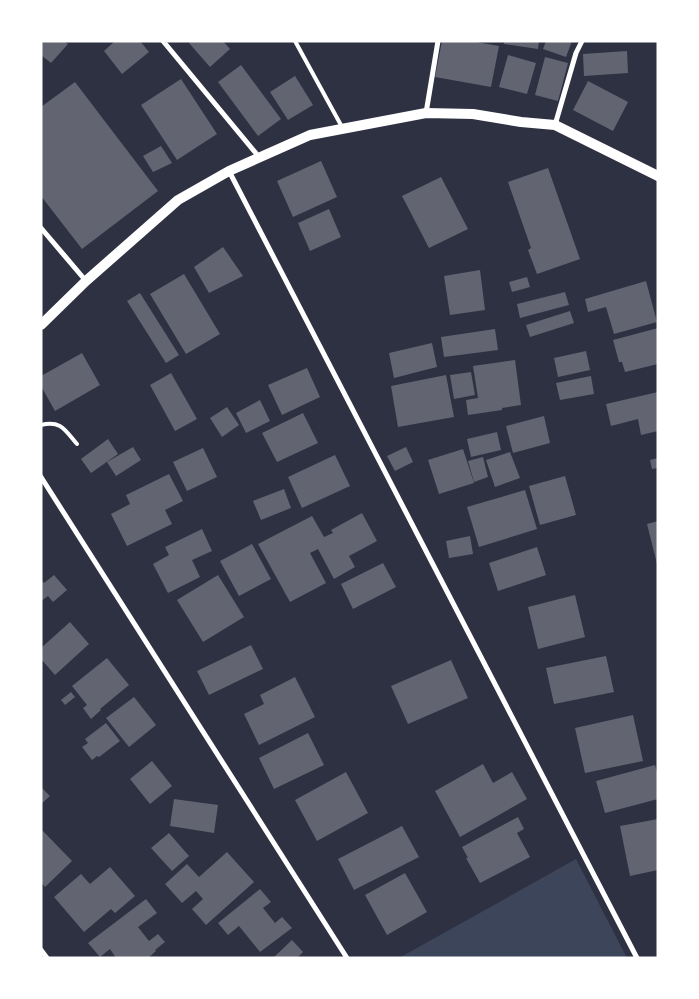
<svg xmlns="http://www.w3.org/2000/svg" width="699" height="999" font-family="'Zilla Slab',serif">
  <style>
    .green { fill: #3c4559 }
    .building { fill: #626471 }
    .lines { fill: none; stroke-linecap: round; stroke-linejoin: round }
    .service { stroke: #fff; stroke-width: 4 }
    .minor { stroke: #fff; stroke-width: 5 }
    .secondary { stroke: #fff; stroke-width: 10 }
  </style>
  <rect width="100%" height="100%" fill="#2d3142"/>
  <path class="green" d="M576 859 627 958H399Z"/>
  <path class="building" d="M41 41H64L68 44 51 63 41 55Z
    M115 41H140L149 52 122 74 104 51Z
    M191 41H223L230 49 210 67 189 43Z
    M442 41H471L499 46 491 87 435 77Z
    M504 41H539L538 49 504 44Z
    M546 41H572L566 57 543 49Z
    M627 51 628 73 584 76 583 54Z
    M508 55 536 63 527 94 499 87Z
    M545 57 568 63 558 101 535 95Z
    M241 65 281 119 258 136 218 82Z
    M295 76 313 105 288 120 270 92Z
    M181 79 217 134 177 160 141 105Z
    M588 81 628 102 613 131 573 110Z
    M75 82 158 191 82 249 41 196V107Z
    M161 146 172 163 153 172 143 156Z
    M321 161 337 197 293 217 277 181Z
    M548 168 580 259 537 274 528 250 531 248 508 182Z
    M441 177 468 229 429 248 402 196Z
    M329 209 341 237 310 251 298 223Z
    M223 247 243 276 209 293 194 267Z
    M480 270 485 310 450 315 444 276Z
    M184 274 220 334 186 354 150 294Z
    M527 277 530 287 512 292 509 282Z
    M646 281 657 322 614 334 606 307 588 312 585 299Z
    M565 292 569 305 520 318 517 304Z
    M140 293 179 355 166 363 127 301Z
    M570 311 574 323 530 337 526 325Z
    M658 328V364L625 372 622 362H619L613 340Z
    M495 329 498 350 444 357 441 337Z
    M432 343 437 367 394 378 389 353Z
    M586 351 590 370 558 377 554 358Z
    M82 353 100 385 55 411 41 386V376Z
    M515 360 521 405 502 408V410L468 415 466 400 478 398 473 366Z
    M307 368 320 397 282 415 268 385Z
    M471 372 475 395 454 399 450 375Z
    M171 373 197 419 175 431 150 385Z
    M446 375 454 417 398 427 391 386Z
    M591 376 594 394 560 400 556 383Z
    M658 392V431L641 435 638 419 611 426 606 404Z
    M260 400 270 421 246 433 236 413Z
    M227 407 239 425 222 437 210 418Z
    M303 413 318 443 277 462 262 433Z
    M544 416 550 443 513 453 506 426Z
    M497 432 501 450 471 457 467 439Z
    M108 439 118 454 91 473 81 459Z
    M133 447 141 460 116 476 107 462Z
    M406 447 413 462 395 471 387 456Z
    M203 448 217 477 187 491 173 462Z
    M463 449 474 483 439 494 428 460Z
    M510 452 520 478 495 487 486 460Z
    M335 455 350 486 302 508 288 477Z
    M483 457 488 477 474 482 468 461Z
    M658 458V468L652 469 650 460Z
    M169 474 183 501 165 510 172 524 127 546 111 514 130 504 126 495Z
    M565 476 576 515 540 525 529 486Z
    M284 489 291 508 261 520 253 501Z
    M525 490 537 529 479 547 467 507Z
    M362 513 377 541 349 556 355 567 334 579 318 549 310 553 326 583 290 602 258 544 312 516 324 537 333 533 331 530Z
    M658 521V564H657L647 524Z
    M202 529 212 551 192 560 200 577 168 593 153 564 169 555 165 547Z
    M470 536 473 554 449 558 446 541Z
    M252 544 271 579 239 596 220 561Z
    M537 547 546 575 498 591 489 563Z
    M383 563 396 587 353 609 341 584Z
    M54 575 67 590 53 602 48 596 41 601V580L44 583Z
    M218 575 244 617 203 642 177 600Z
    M575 595 585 637 538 649 528 607Z
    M70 622 89 644 55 675 41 659V648Z
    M251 645 263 669 209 695 197 671Z
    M606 656 614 692 554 704 546 668Z
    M107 658 129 685 100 709 101 710 91 719 83 708 87 705 72 686Z
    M451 660 468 698 408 724 391 686Z
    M295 677 315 717 259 745 244 714 264 704 260 695Z
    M71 692 75 697 65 705 61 700Z
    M134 697 156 725 129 747 106 718Z
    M633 715 643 761 585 773 575 728Z
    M106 723 120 741 99 757 97 756 92 760 82 747 88 743 85 739Z
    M308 733 324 765 274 789 259 758Z
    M152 761 172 786 150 804 130 779Z
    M483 764 493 783 512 772 527 799 460 837 435 791Z
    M655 765 658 776V799L605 813 596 781Z
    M346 772 368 813 317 841 295 800Z
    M41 787 50 796 41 804Z
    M174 799 218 805 214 833 170 826Z
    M518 817 524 829 517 833 530 857 480 883 466 858H468L462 847Z
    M658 819V870L630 876 620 826Z
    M402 826 419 857 354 890 338 859Z
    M43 831 72 861 45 887 41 882V832Z
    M169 833 189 856 172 871 151 848Z
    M227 852 254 882 206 925 192 909 203 899 196 891 182 903 165 884 187 864 199 877Z
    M110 867 135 896 115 913 111 909 84 932 54 897 81 874 90 884Z
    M405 873 427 912 387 935 365 895Z
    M260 889 271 902 263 908 275 923 282 917 292 928 260 952 239 926 228 935 218 923Z
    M146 899 157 913 138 927 149 941 158 934 165 942 155 950 156 951 148 958H116L110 949 100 957 88 943Z
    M292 940 303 952 297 958H273Z"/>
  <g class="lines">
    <path class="service" d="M295 41 342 127
      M41 425C61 420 65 430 77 444"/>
    <path class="minor" d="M163 41 259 157
      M426 113 438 41
      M555 125 576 53 582 41
      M229 171 637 958
      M41 228 86 281
      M41 477 347 958
      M41 950 47 958"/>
    <path class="secondary" d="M41 325 86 281 178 200 229 171 310 135 426 113 473 114 521 122 555 125 658 176"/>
  </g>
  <rect width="699" height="999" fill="none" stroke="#ffffff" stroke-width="85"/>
</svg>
